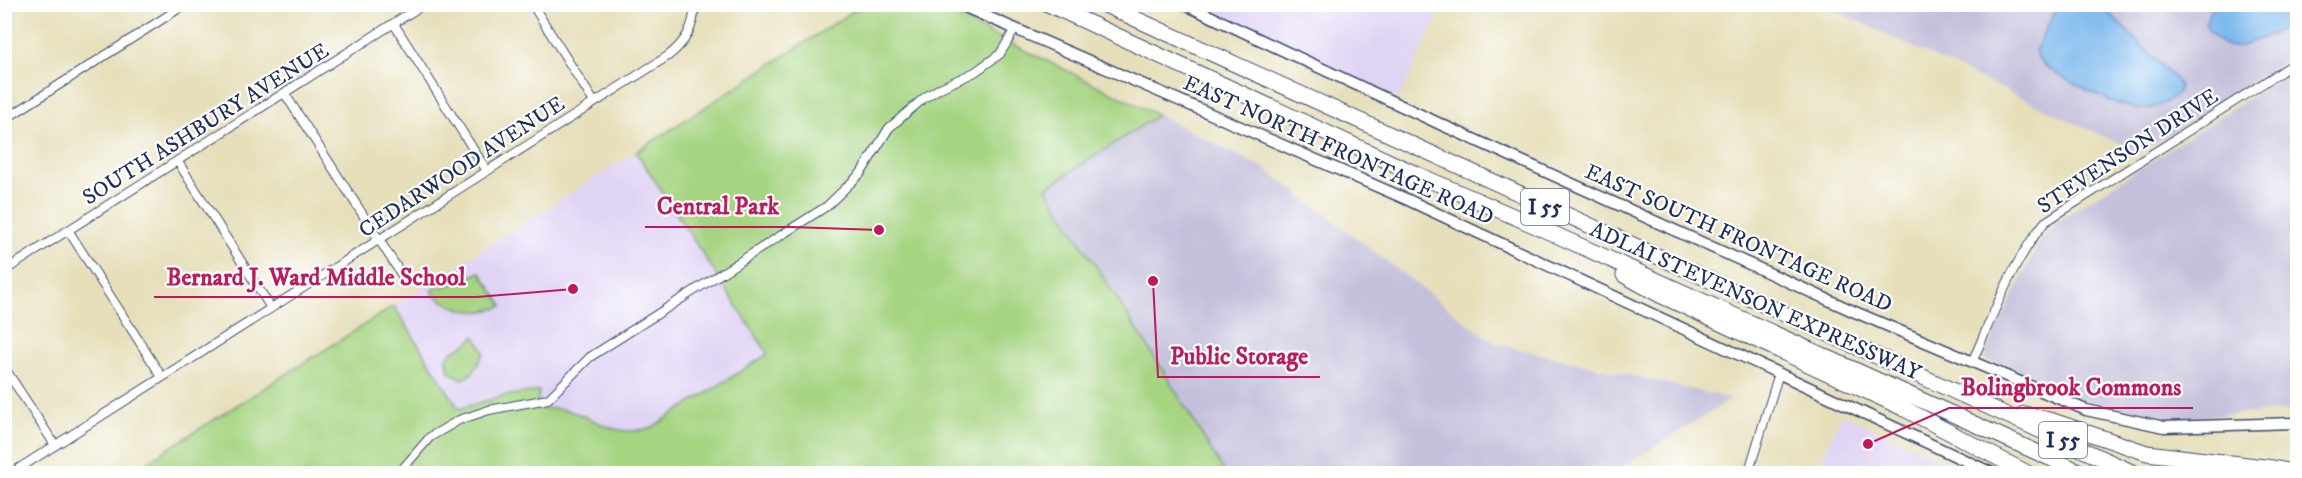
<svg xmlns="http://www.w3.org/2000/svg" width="2302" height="478" font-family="'IM FELL DW Pica',serif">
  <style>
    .built { fill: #e0d4f4 }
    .industrial { fill: #c4c0db }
    .green { fill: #a6d481; stroke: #608270; stroke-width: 1.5 }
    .water { fill: #7ab8ed; stroke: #4a74a6; stroke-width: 1.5 }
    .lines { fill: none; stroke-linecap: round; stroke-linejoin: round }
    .minor-casing { stroke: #39496c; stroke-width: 10 }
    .tertiary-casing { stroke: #39496c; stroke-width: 13 }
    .motorway-casing { stroke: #39496c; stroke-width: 17 }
    .minor { stroke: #fff; stroke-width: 8 }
    .tertiary { stroke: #fff; stroke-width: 10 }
    .motorway { stroke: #fff; stroke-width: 15 }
    .labels { text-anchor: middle; stroke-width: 4.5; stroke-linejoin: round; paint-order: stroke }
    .shield { fill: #fff; stroke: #5f6d8e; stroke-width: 1.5 }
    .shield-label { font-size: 21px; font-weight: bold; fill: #1b2f5e }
    .street-label { font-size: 22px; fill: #1b2f5e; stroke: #fff }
    .leader { fill: none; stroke: #c2185b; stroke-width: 2 }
    .callout-dot { fill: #c2185b; stroke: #fff; stroke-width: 2 }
    .callout-label { font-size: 24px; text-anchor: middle; font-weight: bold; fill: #c2185b; stroke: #fff; stroke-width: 4.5; stroke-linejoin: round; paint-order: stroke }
  </style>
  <rect width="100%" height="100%" fill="#fff"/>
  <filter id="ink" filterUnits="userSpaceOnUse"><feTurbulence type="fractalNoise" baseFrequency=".0167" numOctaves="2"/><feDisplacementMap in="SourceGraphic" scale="12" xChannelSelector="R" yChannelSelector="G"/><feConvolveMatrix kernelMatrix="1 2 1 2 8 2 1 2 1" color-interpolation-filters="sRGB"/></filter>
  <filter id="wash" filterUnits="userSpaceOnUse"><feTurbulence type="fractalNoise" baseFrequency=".008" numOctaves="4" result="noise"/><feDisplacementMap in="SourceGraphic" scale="24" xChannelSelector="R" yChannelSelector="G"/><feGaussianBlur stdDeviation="1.35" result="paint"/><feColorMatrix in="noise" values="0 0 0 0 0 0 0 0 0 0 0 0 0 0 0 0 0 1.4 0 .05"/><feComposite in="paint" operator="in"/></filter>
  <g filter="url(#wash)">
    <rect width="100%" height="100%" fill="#e6dfba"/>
    <path class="built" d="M1196 5H1444L1398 99Z
      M636 152 769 354 653 427 637 433 620 432 561 409H537L539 392 466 406 459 410 394 306Z
      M1842 414 1970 473H1816Z"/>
    <path class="industrial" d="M1823 5H2297V53L2139 153Z
      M2284 76 2298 99 2297 410 2165 419 2090 403 1983 358 2038 245 2059 220Z
      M1158 115 1267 170 1494 343 1732 399 1612 473H1225L1164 372 1045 188Z"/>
    <path class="green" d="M864 4 932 5 1158 115 1046 188 1164 372 1225 473 128 474 394 306 459 409 502 396 539 391 537 409C545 409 554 408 561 409 599 416 611 441 653 427L768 354 636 152Z
      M480 272 503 306C475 317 455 311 432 293L433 289 459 282Z
      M475 336 484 352 473 373 463 379 449 372 447 358 451 352 468 343Z"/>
    <path class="water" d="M2058 5H2101L2175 79 2180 85C2179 95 2174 98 2166 102 2157 106 2149 110 2139 109 2119 108 2062 79 2045 66 2040 62 2037 57 2035 51Z
      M2214 5H2297C2298 26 2269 36 2252 42 2247 44 2240 48 2234 47 2220 46 2212 35 2205 24Z"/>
  </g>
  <g filter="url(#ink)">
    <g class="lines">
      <g class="minor-casing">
        <path id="minor" d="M532 4 594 102
          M394 24 487 171
          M285 94 405 280
          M4 120 186 4
          M178 162 271 308
          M68 230 162 377
          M4 271 424 4
          M1973 360C1994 313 2012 262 2045 222L2298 61
          M4 367 55 445
          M10 474 668 56C686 42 694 27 695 4
          M398 474 430 437 459 420 489 410 548 399 590 357 827 206 861 173 889 128 924 98 940 88 975 72 1000 54 1014 31
          M1748 474 1779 373"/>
      </g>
      <g class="tertiary-casing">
        <path id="tertiary" d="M958 4 1406 199 1994 474
          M1184 4 1440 124 1855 312 2086 410 2164 427 2298 423"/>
      </g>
      <g class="motorway-casing">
        <path id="motorway" d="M1048 4 1416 174 1545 230 2085 474
          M1103 4 2136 474
          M1624 275 1660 295 1903 408 2029 474
          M2024 414 2053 421 2147 453 2273 468 2298 473"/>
      </g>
      <use href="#minor" class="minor"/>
      <use href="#tertiary" class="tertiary"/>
      <use href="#motorway" class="motorway"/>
    </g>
  </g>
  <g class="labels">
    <g class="shield">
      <rect x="1521" y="189" width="48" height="36" rx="4.5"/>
      <rect x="2039" y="422" width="48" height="36" rx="4.5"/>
    </g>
    <g class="shield-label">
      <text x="1545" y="214">I 55</text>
      <text x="2063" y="447">I 55</text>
    </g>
    <g class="street-label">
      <text transform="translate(205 123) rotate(-32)" y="8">SOUTH ASHBURY AVENUE</text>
      <text transform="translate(1339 149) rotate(24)" y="8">EAST NORTH FRONTAGE ROAD</text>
      <text transform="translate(2127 150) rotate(-33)" y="8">STEVENSON DRIVE</text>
      <text transform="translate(461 166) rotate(-33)" y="8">CEDARWOOD AVENUE</text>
      <text transform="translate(1739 237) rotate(24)" y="8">EAST SOUTH FRONTAGE ROAD</text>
      <text transform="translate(1756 300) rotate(24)" y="8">ADLAI STEVENSON EXPRESSWAY</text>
    </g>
  </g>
  <path class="leader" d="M879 230L791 227H645M573 289L477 297H154M1153 281L1158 377H1320M1868 444L1949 408H2193"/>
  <g class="callout-dot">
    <circle cx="879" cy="230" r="6"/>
    <circle cx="573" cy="289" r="6"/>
    <circle cx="1153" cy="281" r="6"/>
    <circle cx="1868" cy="444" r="6"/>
  </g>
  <g class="callout-label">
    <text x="718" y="214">Central Park</text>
    <text x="316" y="285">Bernard J. Ward Middle School</text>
    <text x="1239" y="364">Public Storage</text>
    <text x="2071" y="395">Bolingbrook Commons</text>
  </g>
  <rect width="2302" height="478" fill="none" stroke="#fff" stroke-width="24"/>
</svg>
